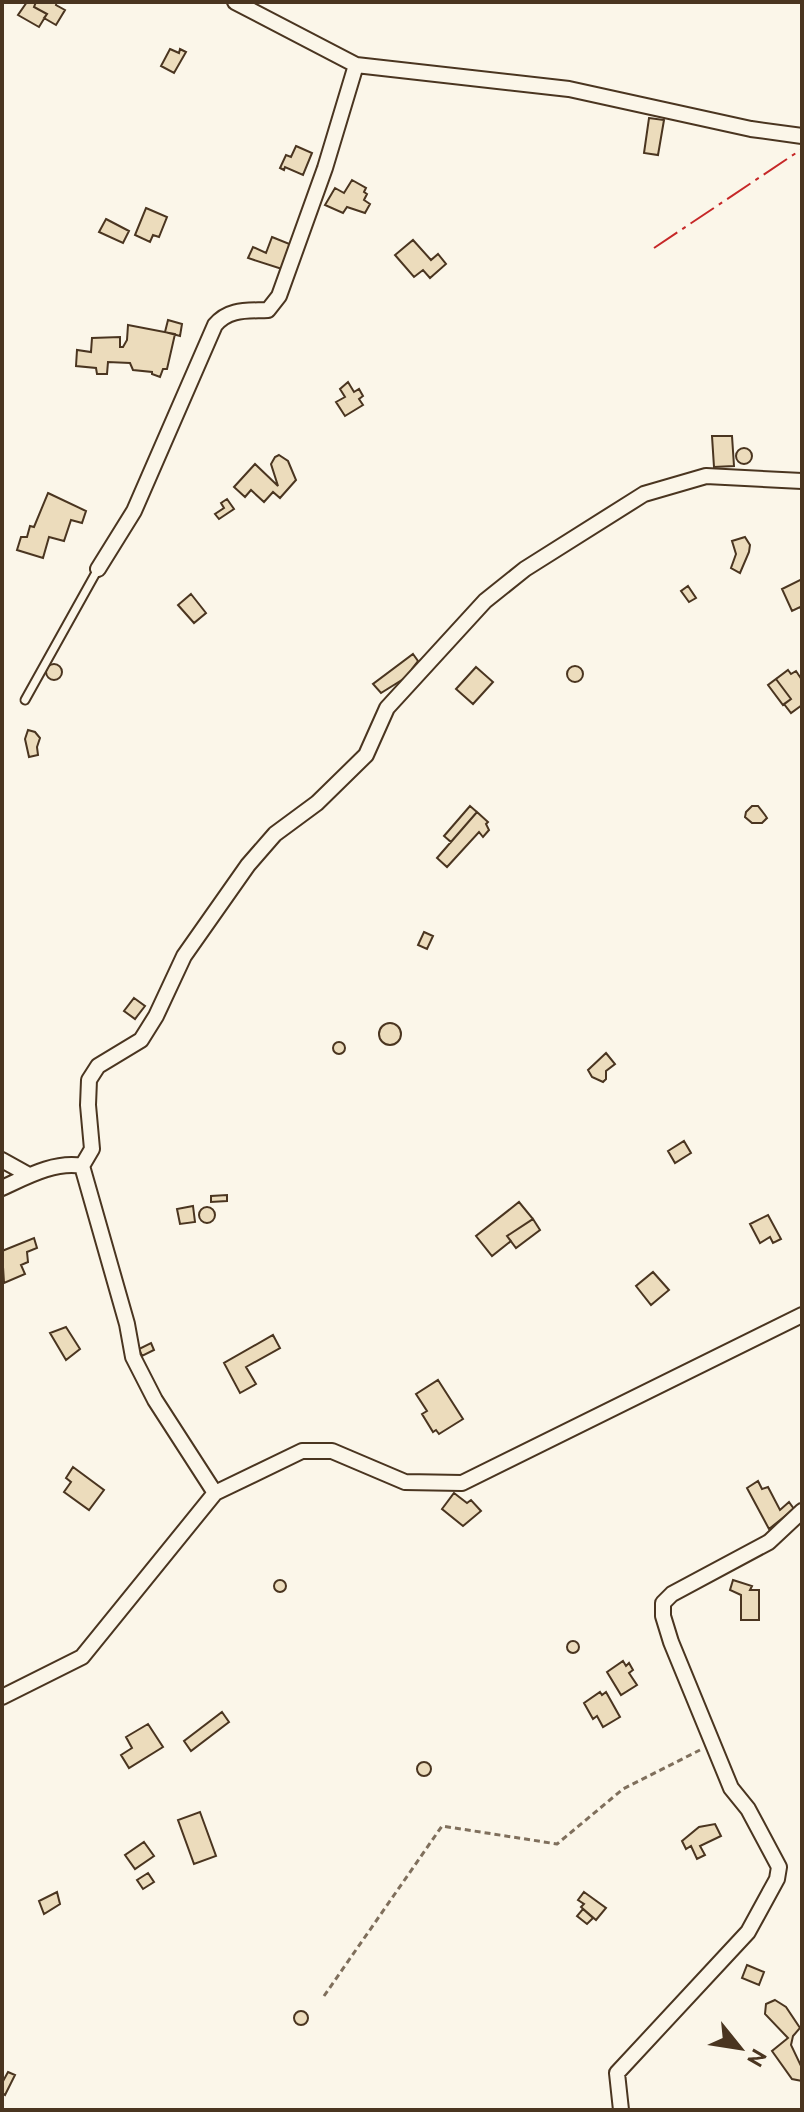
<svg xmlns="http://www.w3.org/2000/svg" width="804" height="2112" font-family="Ubuntu,sans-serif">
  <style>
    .building { fill: #ecdcbc; stroke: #4a3520; stroke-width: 2 }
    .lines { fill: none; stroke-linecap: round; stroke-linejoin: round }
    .lane-casing { stroke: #4a3520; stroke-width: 11 }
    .street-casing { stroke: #4a3520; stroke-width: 18 }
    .path { stroke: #7f6f5c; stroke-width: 3; stroke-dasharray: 6 4; stroke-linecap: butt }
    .lane { stroke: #fbf6e9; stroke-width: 7 }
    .street { stroke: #fbf6e9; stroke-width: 14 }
    .power { stroke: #c62828; stroke-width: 2; stroke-dasharray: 28 6 4 6; stroke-linecap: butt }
  </style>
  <rect width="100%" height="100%" fill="#fbf6e9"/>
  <path class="building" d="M27 2H36L34 7 47 14 39 27 18 15Z
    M36 2H57L56 5 65 10 56 25 44 18 47 14 34 7Z
    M170 49 179 53 180 49 186 52 174 73 161 66Z
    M649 118 664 120 658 155 644 153Z
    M296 146 312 153 303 175 285 167 284 170 280 168 286 155 291 157Z
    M352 180 366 188 364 192 367 194 364 200 370 204 365 213 347 207 343 213 325 205 335 188 344 193Z
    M146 208 167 217 159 237 153 235 150 242 135 235Z
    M106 219 129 231 123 243 99 232Z
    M272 237 292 245 282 269 248 258 253 247 266 253Z
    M413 240 431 260 438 254 446 264 430 278 423 270 414 277 395 255Z
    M168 320 182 324 180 336 165 332Z
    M128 325 175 334 167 369H163L160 377 152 374V372L133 370 130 363 108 362 107 374H97L96 368 76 366 77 350 91 352 92 338 120 337V347H123L127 340Z
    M348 382 354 392 359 389 363 396 359 399 363 405 345 416 336 402 345 397 340 389Z
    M712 436H732L734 466 714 467Z
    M736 456a8 8 0 1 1 16 0a8 8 0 1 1-16 0Z
    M279 455 288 461 296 480 280 498 273 492 264 502 251 490 245 497 234 487 255 464 278 486 271 464 275 457Z
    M48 493 86 511 82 523 71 520 64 541 49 537 43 558 17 550 21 537H27L30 526 34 527Z
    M227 499 234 509 219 519 215 514 224 508 221 503Z
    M745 537 750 545 749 552 740 573 731 568 736 554 732 541Z
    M802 579V611L800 607 792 611 782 589Z
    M688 586 696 598 689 602 681 591Z
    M191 594 206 613 194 623 178 605Z
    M413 654 418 661 412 669 413 673 381 693 373 684Z
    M46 672a8 8 0 1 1 16 0a8 8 0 1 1-16 0Z
    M567 674a8 8 0 1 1 16 0a8 8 0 1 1-16 0Z
    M476 667 493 682 473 704 456 689Z
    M788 670 791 674 796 671 802 680V705L791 713 784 704 791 699 776 679Z
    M776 679 791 699 783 705 768 685Z
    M28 730 35 732 40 738 37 747 38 755 29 757 25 739Z
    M470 806 477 812 451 842 444 836Z
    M752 806H758L765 815 767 818 762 823H752L745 817 746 812Z
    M477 812 488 822 486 824 489 830 483 837 479 832 447 867 437 858Z
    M424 932 433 936 427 949 418 945Z
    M134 998 145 1006 135 1019 124 1011Z
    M379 1034a11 11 0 1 1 22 0a11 11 0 1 1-22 0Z
    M333 1048a6 6 0 1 1 12 0a6 6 0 1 1-12 0Z
    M606 1053 615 1064 606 1071V1079L603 1082 592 1077 588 1070Z
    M684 1141 691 1153 675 1163 668 1151Z
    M227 1195V1201L211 1202V1196Z
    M519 1202 533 1219 507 1236 511 1241 492 1256 476 1236Z
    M193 1206 195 1222 180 1224 177 1209Z
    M199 1215a8 8 0 1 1 16 0a8 8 0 1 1-16 0Z
    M768 1215 781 1239 773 1243 770 1237 760 1243 750 1224Z
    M533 1219 540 1230 516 1248 507 1236Z
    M34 1238 37 1248 27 1252 28 1262 21 1265 25 1274 4 1283 2 1251Z
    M653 1272 669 1290 651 1305 636 1286Z
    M66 1327 80 1349 66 1360 50 1333Z
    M273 1335 280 1348 246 1367 256 1384 240 1393 224 1363Z
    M151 1343 154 1350 142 1356 139 1349Z
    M438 1380 463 1419 439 1434 436 1430 433 1432 422 1414 427 1411 416 1394Z
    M73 1467 104 1490 89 1510 64 1492 71 1482 66 1478Z
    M758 1481 762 1489 768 1487 780 1510 789 1502 794 1509 769 1529 747 1488Z
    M454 1493 467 1503 471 1500 481 1511 463 1526 442 1509Z
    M274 1586a6 6 0 1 1 12 0a6 6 0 1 1-12 0Z
    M733 1580 752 1586 750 1590H759V1620H741V1595L730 1590Z
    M567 1647a6 6 0 1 1 12 0a6 6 0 1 1-12 0Z
    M623 1661 626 1666 629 1663 633 1670 629 1673 637 1685 621 1695 607 1672Z
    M600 1692 602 1695 606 1692 620 1717 603 1727 597 1716 593 1719 584 1703Z
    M222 1712 229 1722 191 1751 184 1741Z
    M148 1724 163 1747 129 1768 121 1755 132 1748 126 1737Z
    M417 1769a7 7 0 1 1 14 0a7 7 0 1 1-14 0Z
    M200 1812 216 1856 194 1864 178 1820Z
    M715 1824 721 1836 700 1846 705 1855 697 1859 691 1846 686 1849 682 1841 699 1827Z
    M144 1842 154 1856 135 1869 125 1855Z
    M148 1873 154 1882 143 1889 137 1880Z
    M57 1892 60 1904 44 1914 39 1901Z
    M584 1892 606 1908 596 1920 581 1907 584 1904 578 1900Z
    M583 1909 593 1918 587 1924 577 1916Z
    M747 1965 764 1972 759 1985 742 1978Z
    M775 2000 786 2007 800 2028 793 2036 791 2045 802 2068V2081L792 2079 772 2051 788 2038 765 2014 766 2004Z
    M294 2018a7 7 0 1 1 14 0a7 7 0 1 1-14 0Z
    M8 2072 15 2075 5 2095 2 2093V2083Z"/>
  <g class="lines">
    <g class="lane-casing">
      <path id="lane" d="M25 700 98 569"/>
    </g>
    <g class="street-casing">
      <path id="street" d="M235 2 356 65 569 89 751 129 802 136
        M98 569 134 511 215 325C229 308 248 311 268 310L279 296 325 168 356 65
        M2 1160 29 1175
        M2 1188C26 1177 55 1161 82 1166
        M215 1493 155 1400 133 1357 127 1324 82 1166 92 1149 88 1105 89 1080 98 1066 141 1040 156 1016 184 956 248 865 275 834 317 803 366 755 387 708 485 601 525 569 644 494 706 476 802 481
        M2 1697 82 1657 215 1493 302 1451H332L405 1482 462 1483 802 1315
        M621 2110 617 2073 748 1932 777 1879 779 1867 748 1809 731 1788 671 1642 663 1616V1603L672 1594 769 1542 802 1511"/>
    </g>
    <path class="path" d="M324 1996 442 1826 557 1844 623 1789 700 1750"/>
    <use href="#lane" class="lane"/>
    <use href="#street" class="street"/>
    <path class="power" d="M654 248 802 149"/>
  </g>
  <rect width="804" height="2112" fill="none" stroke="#4a3520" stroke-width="8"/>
  <g transform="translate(740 2048) rotate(120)" stroke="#fbf6e9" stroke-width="6" paint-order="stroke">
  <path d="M0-6L14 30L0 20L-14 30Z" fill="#4a3520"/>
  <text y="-12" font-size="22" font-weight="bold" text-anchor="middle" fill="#4a3520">N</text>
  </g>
</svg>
